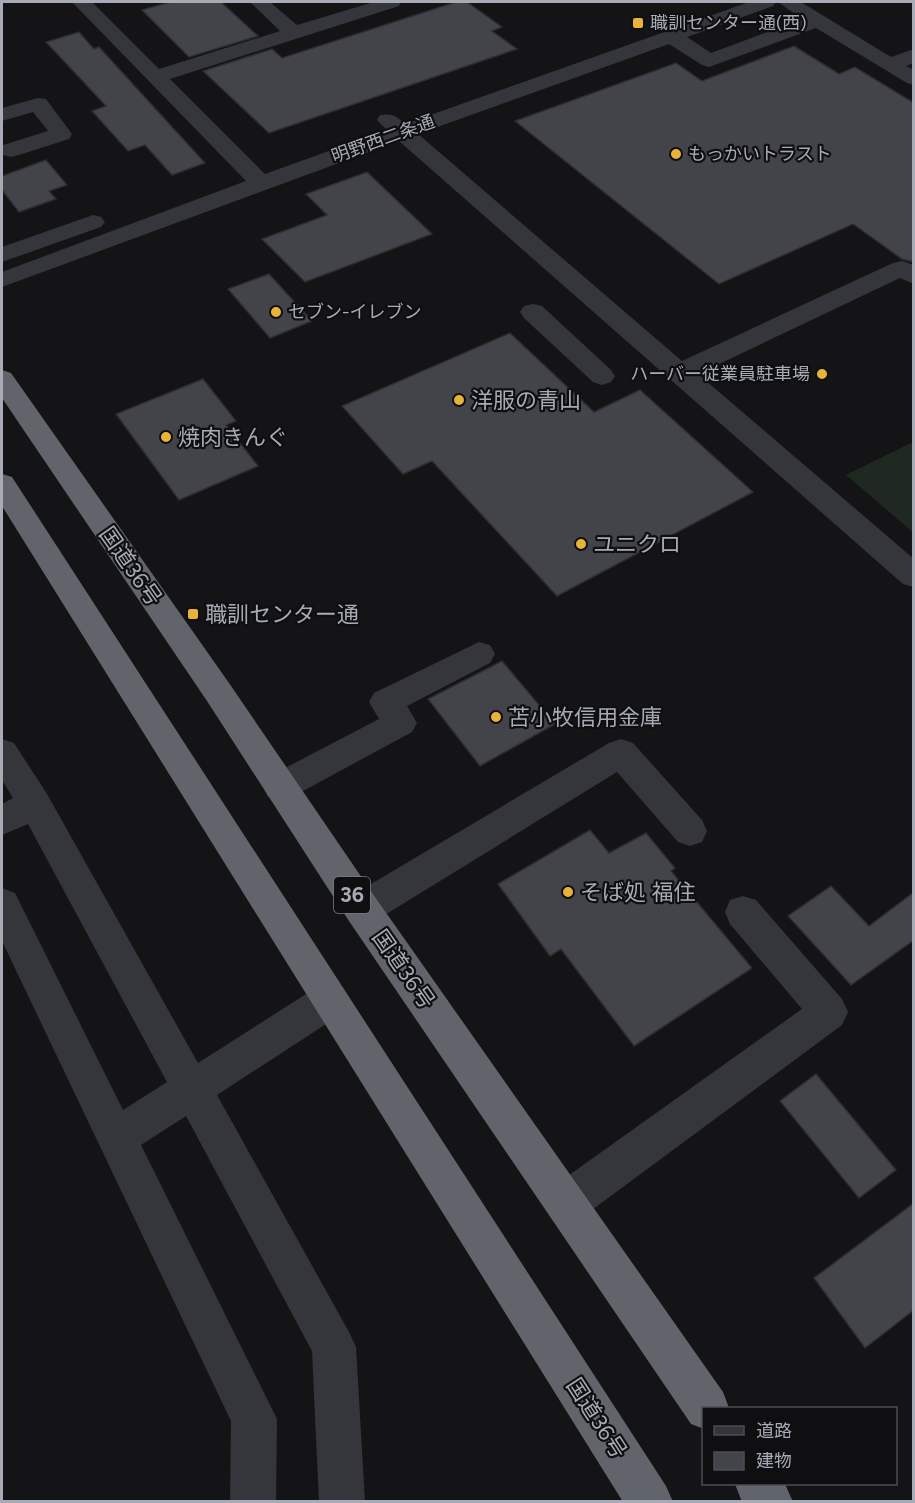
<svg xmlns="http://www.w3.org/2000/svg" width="915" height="1503" font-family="Figtree,'Noto Sans JP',sans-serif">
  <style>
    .green { fill: #202822 }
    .building { fill: #434449; stroke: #2e2e32; stroke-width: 1.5 }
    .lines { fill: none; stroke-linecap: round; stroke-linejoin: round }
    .minor { fill: #35363b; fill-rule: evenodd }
    .highway { fill: #62646b; fill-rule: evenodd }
    .poi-dot { fill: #e9b339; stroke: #0f0f11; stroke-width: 2 }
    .labels { text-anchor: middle; stroke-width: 4.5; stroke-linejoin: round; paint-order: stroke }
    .far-poi-label { font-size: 18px; fill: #a7abb5; stroke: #0f0f11; text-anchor: start }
    .far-street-label { font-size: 18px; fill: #a7abb5; stroke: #0f0f11 }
    .shield { fill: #0f0f11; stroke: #797c84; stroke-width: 1.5 }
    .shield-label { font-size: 21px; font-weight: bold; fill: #a7abb5 }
    .poi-label { font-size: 22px; fill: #a7abb5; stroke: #0f0f11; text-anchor: start }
    .street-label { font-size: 22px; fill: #a7abb5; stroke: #0f0f11 }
  </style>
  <rect width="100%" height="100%" fill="#141416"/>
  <path class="green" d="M913 442V532L846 475Z"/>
  <path class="building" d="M170 2H221L258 36 189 57 142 10Z
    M456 2H467L502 27 492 31 517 49 269 133 203 71 272 49 282 58Z
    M79 32 94 49 99 47 205 163 172 175 145 145 128 151 92 111 106 106 46 42Z
    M794 46 839 74 855 67 914 103V262L902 259 853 224 719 284 515 121 676 63 702 81Z
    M46 160 67 185 49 191 56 199 19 212 2 190V176Z
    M367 172 432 234 305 282 262 239 327 215 306 194Z
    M269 274 312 321 270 338 228 289Z
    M510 333 594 412 640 390 753 492 557 596 432 461 403 474 342 406Z
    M203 379 236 421 226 425 258 466 179 500 116 414Z
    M502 661 555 724 480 766 428 699Z
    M590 830 609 853 646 833 675 868 671 871 752 968 634 1046 561 949 550 956 498 884Z
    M831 886 869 926 914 892V940L851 985 788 916Z
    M816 1074 896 1170 859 1198 780 1101Z
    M914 1203V1310L865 1348 814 1278Z"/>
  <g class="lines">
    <path class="minor" d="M72 2H92L159 69 280 31 250 2H270L297 25 374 2H401L399 6 170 79 265 174 387 130 377 120 380 115C392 113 397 116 405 124L749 2H776L773 6 687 37 711 53 802 19 778 2H801L891 57 914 49V63L906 66 914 70V85L907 83 816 28 709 67 702 65 669 44 418 134 682 361 893 263 902 261 914 265V284L900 278 698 374 914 559V587L903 584 399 141 2 287V272L246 181Z
      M38 98 46 99 72 134 69 139 19 155 11 157 3 155V145L48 131 33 112 2 121V108Z
      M93 215 101 217 105 222 101 227 2 262V247Z
      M533 304 542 306 611 370 615 376 611 382 602 385 593 382 524 318 520 312 524 306Z
      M479 642 490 645 495 654 490 663 407 706 417 723 412 732 292 797 280 801 268 797 263 787 268 777 379 719 369 702 374 693Z
      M2 739 14 743 47 794 198 1063 317 987 330 982 343 987 349 1000 343 1013 217 1095 349 1332 356 1347 365 1502H319L312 1351 186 1116 141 1145 277 1419 276 1502H230L231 1421 2 941V888L15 893 123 1110 167 1082 28 824 2 835V804L13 798 2 780Z
      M621 739 633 743 702 820 707 831 702 842 690 846 678 842 617 772 375 921 362 925 349 921 344 909 349 897 609 743Z
      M743 896 756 900 842 999 848 1012 842 1025 581 1218 566 1224 551 1218 545 1203 551 1188 802 1009 730 924 725 912 730 900Z"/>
    <path class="highway" d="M2 370 11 373 229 683 375 897 723 1392 729 1408H704V1429L691 1424 349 921 207 701 2 398Z
      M2 474 12 477 666 1486 673 1502H623L2 506Z
      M735 1484H785L793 1502H742Z"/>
  </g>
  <g class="poi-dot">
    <rect x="632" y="17" width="12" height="12" rx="3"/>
    <circle cx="676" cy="154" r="6"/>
    <circle cx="276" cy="312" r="6"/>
    <circle cx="822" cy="374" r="6"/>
    <circle cx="459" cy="400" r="6"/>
    <circle cx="166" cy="437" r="6"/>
    <circle cx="581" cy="544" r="6"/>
    <rect x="187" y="608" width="12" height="12" rx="3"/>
    <circle cx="496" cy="717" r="6"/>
    <circle cx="568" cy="892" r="6"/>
  </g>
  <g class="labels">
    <g class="far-poi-label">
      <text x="650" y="29">職訓センター通(西)</text>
      <text x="688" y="160">もっかいトラスト</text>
      <text x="288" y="318">セブン-イレブン</text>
      <text x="810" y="380" text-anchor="end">ハーバー従業員駐車場</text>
    </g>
    <g class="far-street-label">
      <text transform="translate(383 139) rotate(-20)" y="6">明野西二条通</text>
    </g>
    <rect class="shield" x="334" y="877" width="36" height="36" rx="4.5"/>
    <g class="shield-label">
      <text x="352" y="902">36</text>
    </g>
    <g class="poi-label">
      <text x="471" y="408">洋服の青山</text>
      <text x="178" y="445">焼肉きんぐ</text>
      <text x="593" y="552">ユニクロ</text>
      <text x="205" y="622">職訓センター通</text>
      <text x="508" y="725">苫小牧信用金庫</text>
      <text x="580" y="900">そば処 福住</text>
    </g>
    <g class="street-label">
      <text transform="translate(131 566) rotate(55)" y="8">国道36号</text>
      <text transform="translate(404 969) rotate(55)" y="8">国道36号</text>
      <text transform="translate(597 1418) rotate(57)" y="8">国道36号</text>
    </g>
  </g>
  <rect width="915" height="1503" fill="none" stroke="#a7abb5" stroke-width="6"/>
  <rect x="702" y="1407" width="195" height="78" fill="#0f0f11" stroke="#4c4d53" stroke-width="1.5"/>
  <rect x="714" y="1426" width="30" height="9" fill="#35363b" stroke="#4c4d53" stroke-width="1.5"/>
  <text x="756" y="1437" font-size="18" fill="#a7abb5">道路</text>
  <rect x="714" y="1452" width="30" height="18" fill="#434449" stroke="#4c4d53" stroke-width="1.5"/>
  <text x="756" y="1467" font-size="18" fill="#a7abb5">建物</text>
</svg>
